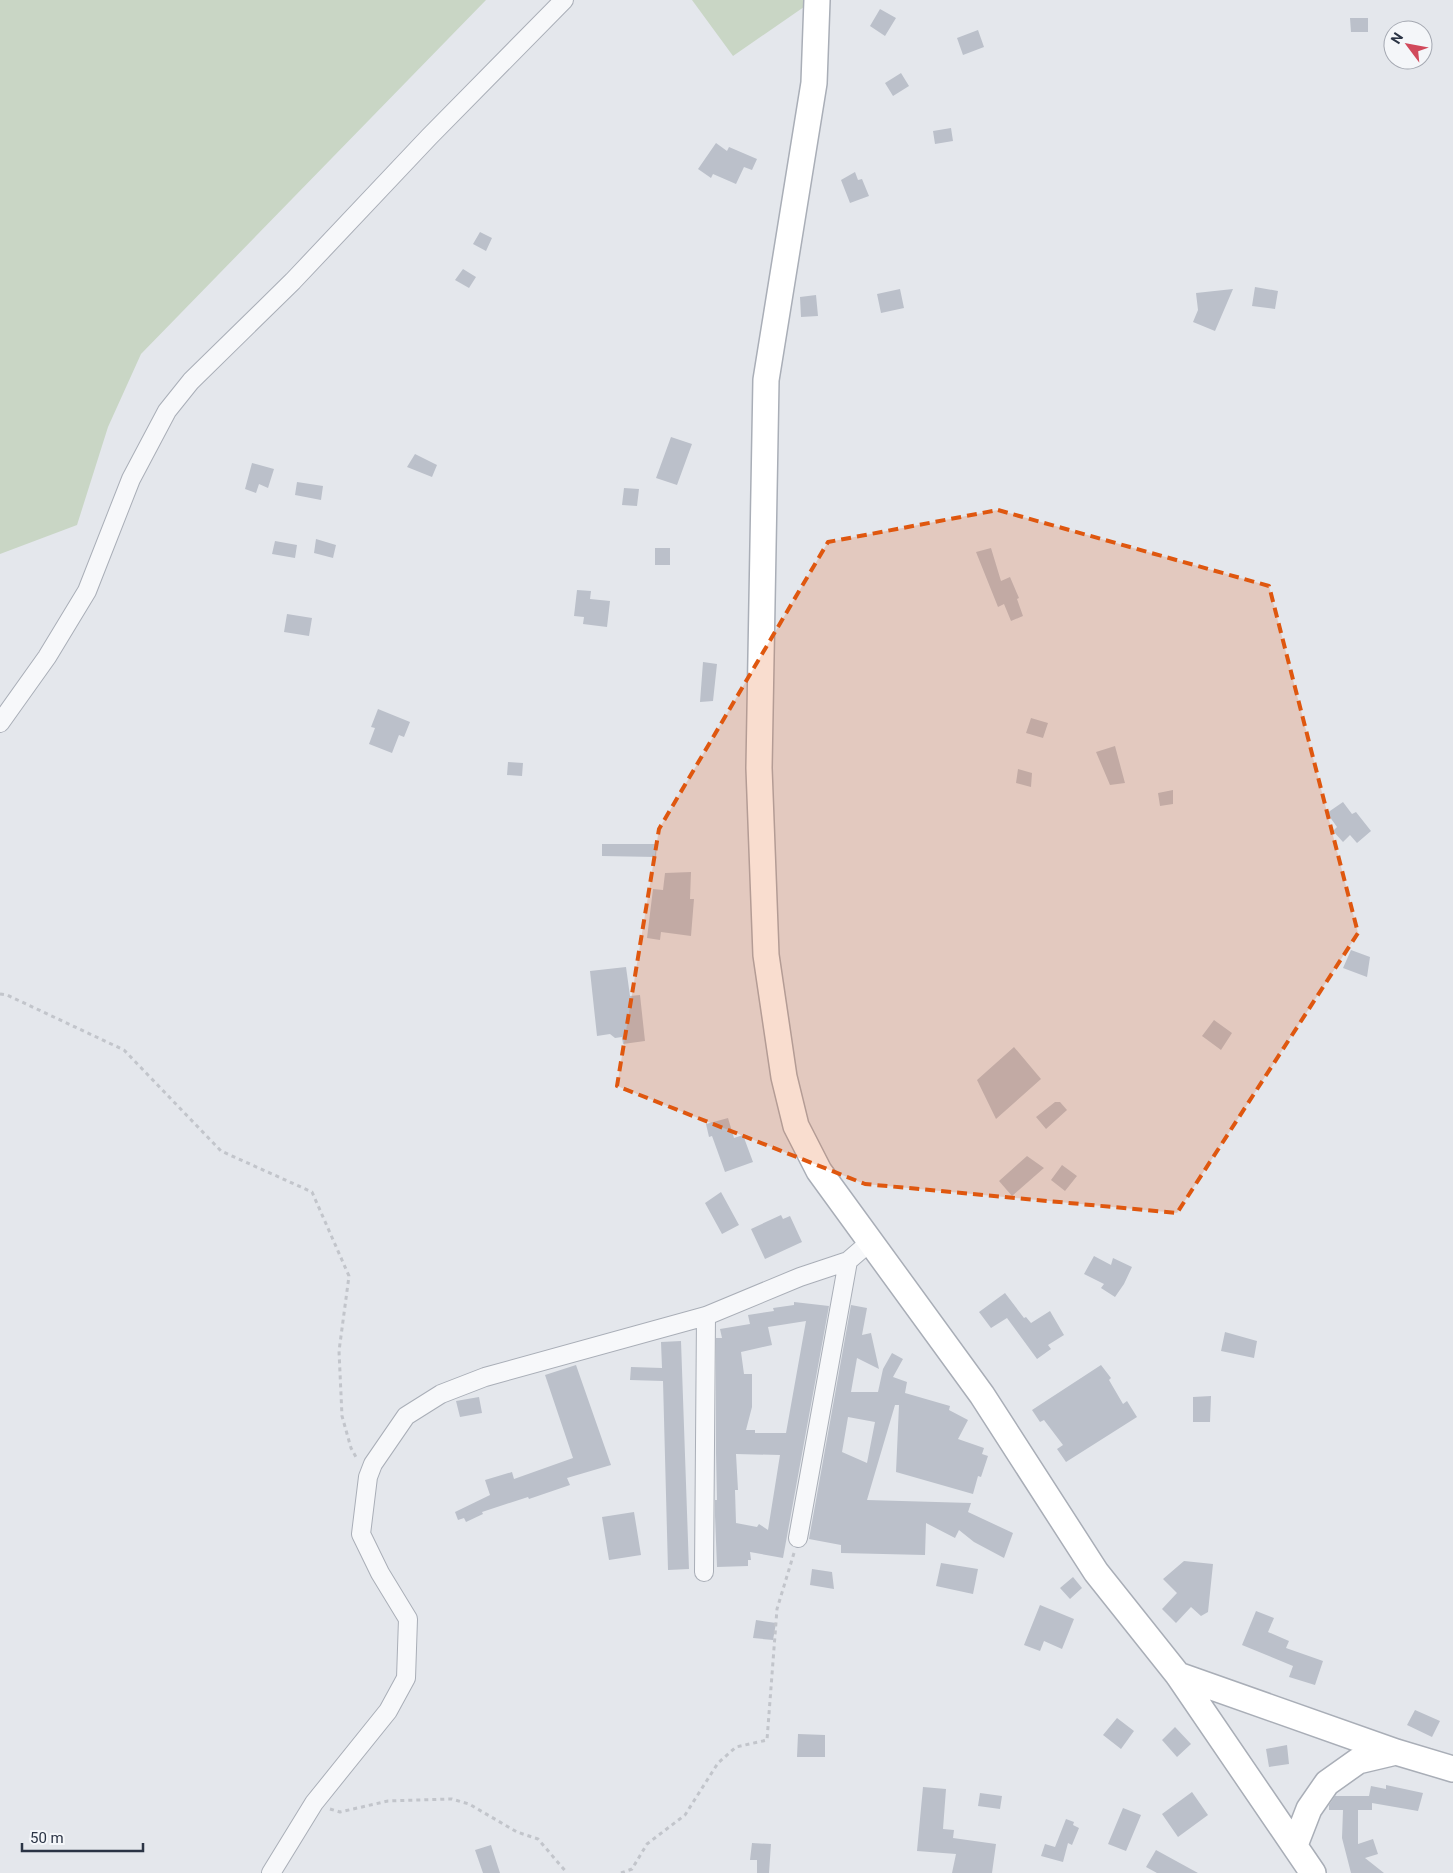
<svg xmlns="http://www.w3.org/2000/svg" width="1453" height="1873" font-family="Roboto,sans-serif">
  <style>
    .green { fill: #c9d6c5 }
    .building { fill: #bbc0ca; fill-rule: evenodd }
    .lines { fill: none; stroke-linecap: round; stroke-linejoin: round }
    .street-casing { stroke: #a9aeb7; stroke-width: 20 }
    .secondary-casing { stroke: #a9aeb7; stroke-width: 28 }
    .path { stroke: #c2c5cb; stroke-width: 3; stroke-dasharray: 4 4; stroke-linecap: butt }
    .street { stroke: #f7f8fa; stroke-width: 18 }
    .secondary { stroke: #fff; stroke-width: 25 }
    .marked { fill: #df570f; fill-opacity: 0.2; stroke: #df570f; stroke-width: 4; stroke-dasharray: 10 6; stroke-linejoin: round }
  </style>
  <rect width="100%" height="100%" fill="#e4e7ec"/>
  <path class="green" d="M0 0H486L141 354 108 427 77 525 0 554Z
    M692 0H814L733 56Z"/>
  <path class="building" d="M880 9 896 18 885 36 870 26Z
    M1350 18H1368V32H1351Z
    M978 30 984 47 963 55 957 38Z
    M901 73 909 86 893 96 885 83Z
    M951 128 953 141 935 144 933 131Z
    M716 143 727 151 729 147 757 159 752 170 744 167 736 184 713 174 711 178 698 169Z
    M855 172 858 180 862 179 869 196 850 203 841 180Z
    M480 232 492 238 486 251 473 244Z
    M463 269 476 277 469 288 455 280Z
    M1255 287 1278 291 1275 309 1252 306Z
    M900 289 904 308 881 313 877 294Z
    M1233 289 1215 331 1193 322 1198 310 1196 293Z
    M816 295 818 316 801 317 800 297Z
    M671 437 692 444 677 485 656 478Z
    M415 454 437 465 432 477 407 467Z
    M252 463 274 469 268 488 259 484 256 493 245 489Z
    M297 482 323 486 321 500 295 495Z
    M624 488 639 489 637 506 622 505Z
    M316 539 336 545 333 558 314 553Z
    M275 541 297 545 295 558 272 554Z
    M655 548H670V565H655Z
    M991 548 1001 581 1010 577 1019 598 1017 599 1023 616 1011 621 1004 604 998 607 976 552Z
    M577 590 591 591 590 599 610 601 607 627 583 624 584 617 574 616Z
    M287 614 312 618 309 636 284 632Z
    M703 662 717 664 713 701 700 702Z
    M378 709 410 722 404 737 399 735 392 753 369 744 375 728 371 727Z
    M1031 718 1048 723 1043 738 1026 733Z
    M1115 746 1125 783 1110 785 1096 752Z
    M508 762 523 763 522 776 507 775Z
    M1018 769 1032 773 1031 787 1016 783Z
    M1173 790V804L1160 806 1158 793Z
    M1343 802 1352 814 1356 812 1371 831 1357 843 1350 835 1343 842 1333 831 1337 827 1327 813Z
    M602 844H657L656 857 602 856Z
    M691 872 690 899H694L691 936 661 932 660 940 647 938 653 889 663 890 665 873Z
    M1351 950 1370 957 1367 977 1343 968Z
    M626 967 630 996 640 995 645 1041 623 1044 622 1037 615 1038 610 1034 597 1036 590 971Z
    M1214 1020 1232 1033 1221 1050 1202 1036Z
    M1014 1047 1041 1079 996 1119 977 1080Z
    M1055 1102H1060L1067 1110 1046 1129 1036 1117Z
    M728 1118 734 1138 743 1135 753 1162 725 1172 712 1136 709 1137 706 1124Z
    M1027 1156 1044 1168 1012 1196 999 1181Z
    M1062 1165 1077 1176 1065 1191 1051 1180Z
    M721 1192 739 1225 722 1234 705 1203Z
    M781 1215 783 1219 790 1216 802 1242 765 1259 751 1229Z
    M1094 1256 1111 1265 1113 1258 1132 1267 1124 1284 1115 1297 1101 1288 1104 1284 1084 1274Z
    M1005 1293 1024 1318 1026 1317 1031 1323 1050 1311 1064 1335 1048 1345 1051 1349 1037 1359 1007 1318 991 1328 979 1312Z
    M794 1302 829 1306 783 1558 750 1552 751 1560H748V1566L717 1567 715 1516V1500H717L716 1453V1338H722L720 1329 750 1324 748 1315 774 1311 773 1308 794 1305ZM806 1321 786 1433H755V1430H746L752 1407V1374H744L741 1352 772 1345 768 1327ZM736 1454 780 1455 768 1530 759 1524 757 1527 736 1523 735 1490H738Z
    M851 1305 867 1308 862 1335 871 1333 879 1369 857 1358 851 1392H878L883 1369 892 1353 903 1359 893 1377 907 1382 905 1393 950 1406 949 1410 968 1420 958 1439 984 1448 982 1454 988 1456 981 1477 978 1476 973 1494 896 1472 899 1405H895L867 1500 971 1503 968 1512 1013 1533 1004 1558 974 1542 959 1530 955 1538 926 1523 925 1555 841 1553V1545L809 1539ZM848 1417 875 1422 867 1463 842 1452Z
    M1225 1332 1257 1341 1254 1358 1221 1351Z
    M681 1341 689 1569 668 1570 663 1381 630 1380 631 1367 662 1368 661 1342Z
    M576 1365 611 1465 567 1478 570 1485 529 1499 528 1497 482 1512 483 1514 466 1522 464 1518 458 1520 455 1512 490 1495 485 1480 512 1472 514 1479 573 1458 545 1375Z
    M1101 1365 1111 1378 1109 1380 1123 1404 1127 1401 1137 1417 1066 1462 1057 1449 1063 1445 1044 1420 1040 1422 1032 1410Z
    M1211 1396 1210 1422H1193V1397Z
    M479 1397 482 1413 460 1417 456 1401Z
    M634 1512 641 1555 609 1560 602 1517Z
    M1184 1561 1213 1564 1208 1612 1201 1616 1191 1607 1176 1623 1162 1609 1177 1593 1163 1579Z
    M941 1563 978 1569 973 1594 936 1586Z
    M812 1569 832 1572 834 1589 810 1585Z
    M1073 1577 1082 1588 1070 1599 1060 1588Z
    M1040 1605 1074 1619 1062 1649 1044 1641 1040 1651 1024 1645Z
    M1256 1611 1274 1618 1268 1632 1289 1641 1286 1648 1323 1661 1315 1685 1289 1677 1293 1666 1242 1645Z
    M756 1620 776 1623 773 1640 753 1638Z
    M1415 1710 1440 1721 1432 1737 1407 1725Z
    M1117 1718 1134 1731 1121 1749 1103 1735Z
    M1175 1727 1191 1744 1177 1757 1162 1740Z
    M798 1734 825 1735V1757H797Z
    M1287 1745 1289 1764 1269 1767 1266 1749Z
    M1386 1785 1423 1793 1418 1811 1372 1803V1810H1358V1844L1373 1839 1378 1854 1365 1858 1384 1873H1351L1342 1838 1343 1810H1329V1805L1335 1796H1369L1371 1786 1386 1789Z
    M923 1787 946 1789 943 1829 954 1830 953 1838 996 1844 992 1873H952L956 1854 917 1851Z
    M1192 1792 1208 1815 1178 1837 1162 1814Z
    M980 1793 1002 1796 1000 1809 978 1806Z
    M1123 1808 1141 1815 1126 1851 1108 1844Z
    M1066 1819 1074 1822 1073 1825 1079 1828 1072 1845 1068 1843 1063 1862 1041 1856 1045 1844 1055 1847Z
    M752 1843 771 1844 769 1873H757V1860H750Z
    M491 1845 500 1873H483L475 1850Z
    M1156 1850 1198 1873H1157L1146 1867Z"/>
  <g class="lines">
    <g class="street-casing">
      <path id="street" d="M0 723 47 657 87 591 131 479 167 411 191 381 293 281 429 137 564 0
        M798 1538 848 1261
        M704 1572 706 1316
        M271 1873 314 1803 388 1711 406 1678 408 1619 380 1573 361 1534 368 1477 373 1464 406 1416 441 1394 485 1377 706 1316 800 1277 848 1261 870 1242"/>
    </g>
    <g class="secondary-casing">
      <path id="secondary" d="M817 0 814 83 766 380 759 768 766 955 784 1077 796 1126 819 1171 982 1395 1096 1572 1178 1675 1313 1873
        M1178 1675 1396 1752 1453 1769
        M1295 1845 1309 1809 1327 1783 1358 1761 1396 1752"/>
    </g>
    <path class="path" d="M0 994 7 995 124 1050 221 1151 312 1192 349 1276 339 1351 342 1416 351 1448 357 1459
      M330 1809 340 1812 388 1801 452 1799 469 1804 517 1832 538 1839 567 1873
      M621 1873 632 1869 647 1844 685 1815 718 1763 736 1747 767 1740 777 1609 794 1553"/>
    <use href="#street" class="street"/>
    <use href="#secondary" class="secondary"/>
  </g>
  <path class="marked" d="M998 510 1269 586 1358 933 1177 1213 865 1184 617 1086 659 829 828 542Z"/>
  <g transform="translate(1408 45) rotate(302)"><circle r="24" fill="#f4f6f9" stroke="#a4a8b1"/>
  <path d="M0-4L9 19L0 12L-9 19Z" fill="#d1495b"/>
  <text y="-8" font-size="14" font-weight="bold" text-anchor="middle" fill="#2b3445">N</text>
  </g>
  <path d="M22 1843v8h121v-8" fill="none" stroke="#2b3445" stroke-width="2.5"/>
  <text x="30" y="1843" font-size="15" fill="#2b3445" stroke="#f4f6f9" stroke-width="4" paint-order="stroke">50 m</text>
</svg>
